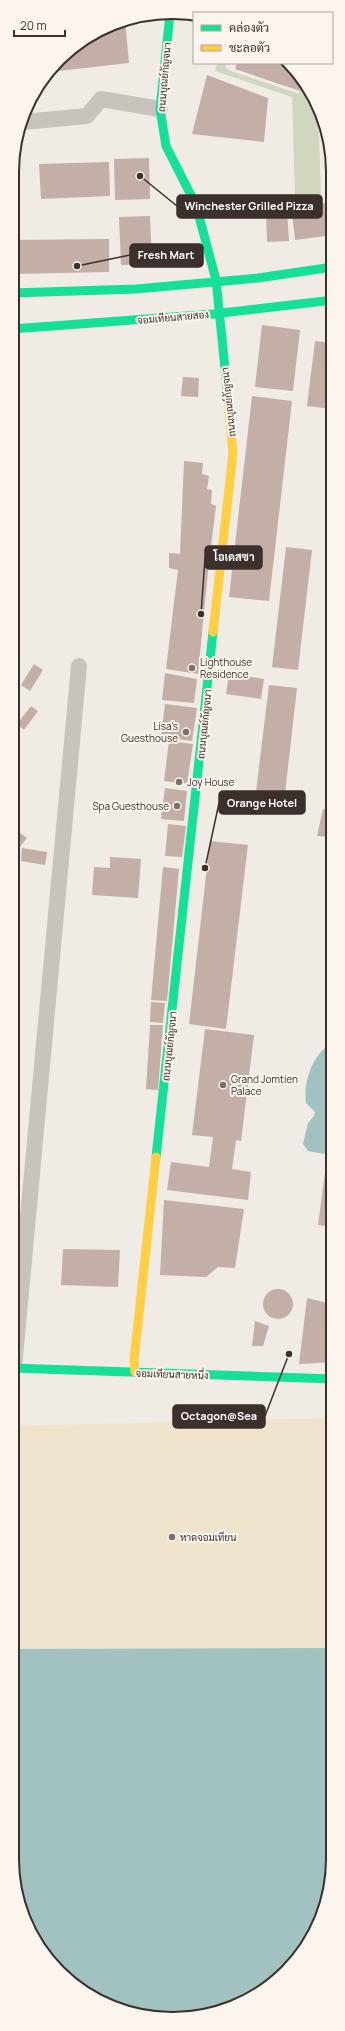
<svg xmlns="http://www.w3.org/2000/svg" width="345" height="2031" font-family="Manrope,Sarabun,sans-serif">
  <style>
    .green { fill: #d1d6bf }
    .sand { fill: #efe3cc }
    .water { fill: #a1c2c1 }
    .building { fill: #c3afa7 }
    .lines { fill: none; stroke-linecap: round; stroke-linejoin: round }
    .street { stroke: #c9c3be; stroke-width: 16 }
    .fast { stroke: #16e098; stroke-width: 9 }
    .slow { stroke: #ffcf43; stroke-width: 9 }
    .poi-dot { fill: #7a716c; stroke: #fbf5ee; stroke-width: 1.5 }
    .labels { text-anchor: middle; stroke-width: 4; stroke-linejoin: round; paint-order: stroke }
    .street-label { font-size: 10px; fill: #3b302b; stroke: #fbf5ee }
    .poi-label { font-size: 10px; fill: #3b302b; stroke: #fbf5ee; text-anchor: start }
    .rim { fill: none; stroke: #3b302b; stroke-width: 2 }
    .leader { fill: none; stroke: #3b302b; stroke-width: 1.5 }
    .callout-dot { fill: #3b302b; stroke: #fbf5ee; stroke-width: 1.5 }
    .callout { fill: #3b302b; stroke: #3b302b; stroke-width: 1.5 }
    .callout-label { font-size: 11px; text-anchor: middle; font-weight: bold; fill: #fff }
  </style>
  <rect width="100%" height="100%" fill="#f0ebe5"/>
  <path class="green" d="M217 63H226L225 67 231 71 299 94V91L312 95 318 107 321 195H295L292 97 215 71Z"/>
  <path class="sand" d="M333 1418V1648L12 1649V1426Z"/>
  <path class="water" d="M329 1045 333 1046V1145L324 1154 308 1151 303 1144 308 1123 314 1116 315 1112 306 1103C303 1083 312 1056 329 1045Z
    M333 1648V1869L316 1930 278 1979 224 2010 162 2019 111 2007 59 1972 24 1920 12 1858V1649Z"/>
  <path class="building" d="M121 20H125L129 63 59 71 58 63 67 52Z
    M237 63H289L312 95 235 69Z
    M207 75 268 98 264 142 192 134Z
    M149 158 150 199 115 200 114 159Z
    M109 162 110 196 41 199 39 164Z
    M291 203H333V235L295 240Z
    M287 212 289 241 267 242 266 213Z
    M150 216 152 264 121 265 119 217Z
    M109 239V272L12 274V240Z
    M262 325 300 330 293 391 255 387Z
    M315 341 333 343V409L307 406Z
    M183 377 199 378 198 397 181 396Z
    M252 396 292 401 269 601 229 597Z
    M184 461 203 463 202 474 209 476 207 489 212 490 211 504 216 506 208 571 198 674 166 669 178 570 169 568V553L180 554Z
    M12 516 20 517 13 559H12Z
    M286 547 312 550 298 670 272 667Z
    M34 664 43 670 30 691 21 685Z
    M165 673 197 679 194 703 162 700Z
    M229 674 264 679 261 699 226 694Z
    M269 685 297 688 283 811 254 808Z
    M165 704 197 708 192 741 161 737Z
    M31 706 38 711 24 730 17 724Z
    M169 741 193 744 187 784 164 781Z
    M165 788 187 791 184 821 161 819Z
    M323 809 333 811V837L317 836Z
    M168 824 186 826 182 857 165 856Z
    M12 827 27 838 12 857Z
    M210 841 248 845 226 1029 189 1024Z
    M22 848 47 852 45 865 21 861Z
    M110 857 141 859 138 898 92 895 94 867 110 868Z
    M163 867 179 869 167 1001 151 1000Z
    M151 1002 165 1003 163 1023 150 1022Z
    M150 1025H163L158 1090 146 1089Z
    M205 1029 254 1035 241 1141 236 1140 232 1169 251 1172 248 1200 167 1190 171 1162 209 1167 213 1137 192 1135Z
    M326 1165 333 1166V1227L318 1225Z
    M164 1200 244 1209 235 1268 218 1267 206 1277 160 1275Z
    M63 1249 120 1250 118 1287 61 1285Z
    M331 1276H333V1362L299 1364 307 1298 327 1303Z
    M263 1304a15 15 0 1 1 30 0a15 15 0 1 1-30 0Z
    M255 1321 269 1326 263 1346H252Z"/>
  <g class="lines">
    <path class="street" d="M23 122 87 116 101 99 160 109
      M14 1368 79 666"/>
    <path class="fast" d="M170 14 160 109 166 146 196 205 216 280 228 398
      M12 293 136 289 258 278 333 267
      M12 329 213 314 333 300
      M156 1157 213 632
      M12 1368 333 1379"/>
    <path class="slow" d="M213 632 233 453 228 398
      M135 1372 134 1360 156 1157"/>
  </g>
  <g class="poi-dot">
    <circle cx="192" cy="668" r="4"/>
    <circle cx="186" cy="732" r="4"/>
    <circle cx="179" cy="782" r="4"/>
    <circle cx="177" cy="806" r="4"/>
    <circle cx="223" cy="1085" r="4"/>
    <circle cx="172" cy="1537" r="4"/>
  </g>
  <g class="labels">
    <g class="street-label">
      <text transform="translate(164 77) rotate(-85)" y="4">ถนนบุณย์กัญจนา</text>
      <text transform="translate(173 317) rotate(-5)" y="4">จอมเทียนสายสอง</text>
      <text transform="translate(228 402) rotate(-96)" y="4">ถนนบุณย์กัญจนา</text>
      <text transform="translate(204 724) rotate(-84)" y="4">ถนนบุณย์กัญจนา</text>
      <text transform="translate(169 1046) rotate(-84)" y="4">ถนนบุณย์กัญจนา</text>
      <text transform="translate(172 1374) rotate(2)" y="4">จอมเทียนสายหนึ่ง</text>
    </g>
    <g class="poi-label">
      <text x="200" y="666">Lighthouse<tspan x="200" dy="12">Residence</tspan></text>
      <text x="178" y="730" text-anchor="end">Lisa's<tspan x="178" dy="12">Guesthouse</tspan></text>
      <text x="187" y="786">Joy House</text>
      <text x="169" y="810" text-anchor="end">Spa Guesthouse</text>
      <text x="231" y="1083">Grand Jomtien<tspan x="231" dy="12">Palace</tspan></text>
      <text x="180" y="1541">หาดจอมเทียน</text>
    </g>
  </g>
  <path d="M0 0H345V2031H0ZM172 19H173A153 153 0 0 1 326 172V1859A153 153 0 0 1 173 2012H172A153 153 0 0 1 19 1859V172A153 153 0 0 1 172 19Z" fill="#fbf5ee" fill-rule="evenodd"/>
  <path class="rim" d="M172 19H173A153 153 0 0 1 326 172V1859A153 153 0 0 1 173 2012H172A153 153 0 0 1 19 1859V172A153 153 0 0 1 172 19Z"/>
  <path class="leader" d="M140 176L177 206M77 266L130 255M201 614L205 558M205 868L219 803M289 1354L265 1416"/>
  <g class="callout-dot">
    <circle cx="140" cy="176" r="4"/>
    <circle cx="77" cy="266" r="4"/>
    <circle cx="201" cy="614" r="4"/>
    <circle cx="205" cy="868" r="4"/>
    <circle cx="289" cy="1354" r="4"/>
  </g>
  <g class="callout">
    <rect x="177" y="195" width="145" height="23" rx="4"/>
    <rect x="130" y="244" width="73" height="23" rx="4"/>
    <rect x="205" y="546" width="57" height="23" rx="4"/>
    <rect x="219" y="791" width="86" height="23" rx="4"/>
    <rect x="173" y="1405" width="92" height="23" rx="4"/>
  </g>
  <g class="callout-label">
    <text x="249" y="210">Winchester Grilled Pizza</text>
    <text x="166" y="259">Fresh Mart</text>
    <text x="234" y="561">โอเดสซา</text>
    <text x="262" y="807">Orange Hotel</text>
    <text x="219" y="1420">Octagon@Sea</text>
  </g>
  <rect x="193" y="12" width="140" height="52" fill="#fbf5ee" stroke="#aea6a0"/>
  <rect x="201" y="25" width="20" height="6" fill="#16e098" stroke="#aea6a0"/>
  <text x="229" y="32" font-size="12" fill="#3b302b">คล่องตัว</text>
  <rect x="201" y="45" width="20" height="6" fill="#ffcf43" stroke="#aea6a0"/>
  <text x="229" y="52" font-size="12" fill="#3b302b">ชะลอตัว</text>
  <path d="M14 30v6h51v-6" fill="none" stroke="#3b302b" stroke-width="2"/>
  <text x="20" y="30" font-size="12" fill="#3b302b" stroke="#fbf5ee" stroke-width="3" paint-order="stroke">20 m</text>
</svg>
